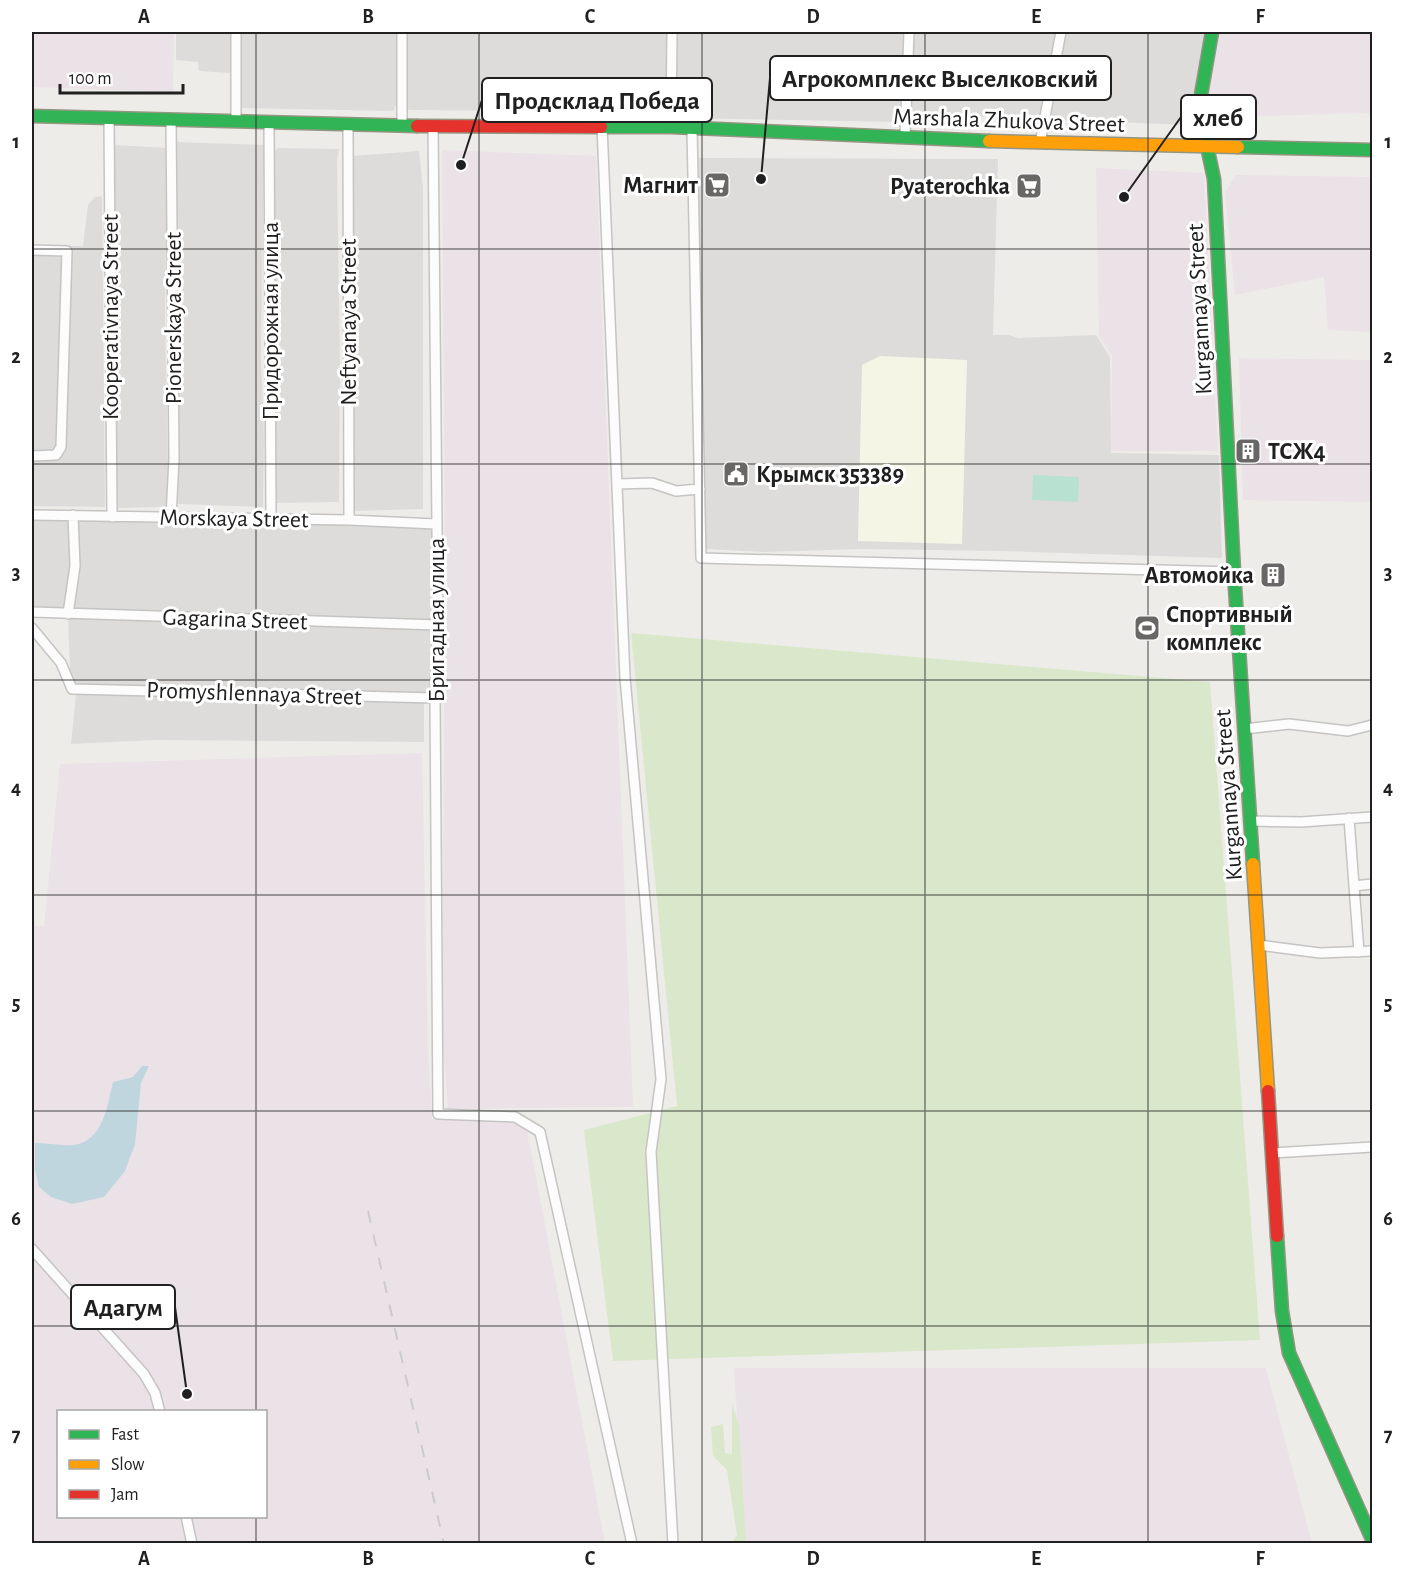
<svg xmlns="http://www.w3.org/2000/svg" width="1404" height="1575" font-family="'Alegreya Sans',sans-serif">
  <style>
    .residential { fill: #dddcda }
    .industrial { fill: #ebe2e7; fill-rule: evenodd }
    .education { fill: #f5f5e6 }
    .grass { fill: #d9e8ca }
    .pitch { fill: #b8e1d1 }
    .water { fill: #bfd6de }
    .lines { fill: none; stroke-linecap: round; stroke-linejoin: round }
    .street-casing { stroke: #c5c4c3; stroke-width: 12 }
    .fast-casing { stroke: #949682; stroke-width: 15 }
    .slow-casing { stroke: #949682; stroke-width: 15 }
    .jam-casing { stroke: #949682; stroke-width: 15 }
    .street { stroke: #fcfcfc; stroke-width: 9 }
    .fast { stroke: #30b455; stroke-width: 12 }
    .slow { stroke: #ff9f0a; stroke-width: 12 }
    .jam { stroke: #e5322d; stroke-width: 12 }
    .rail { stroke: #cbcbca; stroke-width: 2; stroke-dasharray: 12 12; stroke-linecap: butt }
    .grid { fill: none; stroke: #202020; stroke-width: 1.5; stroke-opacity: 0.55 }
    .labels { text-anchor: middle; stroke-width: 6; stroke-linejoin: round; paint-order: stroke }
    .street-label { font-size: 24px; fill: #202020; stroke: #fff }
    .poi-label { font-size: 24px; font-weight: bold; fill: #202020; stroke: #fff; text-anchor: end }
    .leader { fill: none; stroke: #202020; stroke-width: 2 }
    .callout-dot { fill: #202020; stroke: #fff; stroke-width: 2 }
    .callout { fill: #fff; stroke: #202020; stroke-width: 2 }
    .callout-label { font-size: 26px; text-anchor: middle; font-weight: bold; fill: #202020 }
    .neatline { fill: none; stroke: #202020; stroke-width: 2 }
    .grid-label { font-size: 20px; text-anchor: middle; font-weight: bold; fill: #202020 }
  </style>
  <rect width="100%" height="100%" fill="#eeece9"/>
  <path class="residential" d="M176 32H231L230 73 199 71 198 62 176 60Z
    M240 32H397L398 101 393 111 243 108 239 102Z
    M405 32H669L668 101 662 112 410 110 405 108Z
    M676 32H903L902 114 899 122 675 118Z
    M913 32H1206L1191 125 911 114Z
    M176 142 264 145 261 358 264 439 263 507 178 504Z
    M114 145 167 148 165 317 168 467 167 506 164 507 115 508 111 201Z
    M278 148 339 149 337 160 340 371 339 502 275 503 272 153Z
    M419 151 423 188V509L352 511V156Z
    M698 158 998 159 993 335H1008L1019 338 1096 335 1110 357 1111 453 1219 455 1222 558 999 551 863 549 764 552 706 549Z
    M102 196 105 507 32 506V249L43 246H83L88 205 95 197Z
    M32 518 429 525 432 527V616L431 619 426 622 32 607Z
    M68 618 429 627 433 631V685L431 692 426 695 75 686 70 672Z
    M153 693 424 702V742L154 740 71 744 76 695Z"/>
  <path class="industrial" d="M32 32H174L173 92 32 87Z
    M1219 32H1372V113L1256 116 1206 113Z
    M442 150 596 156 633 1107 448 1109 442 1027 445 575Z
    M1096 168 1204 173 1218 451H1111L1112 356 1099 336Z
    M1236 175 1372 177V332L1328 330 1324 277 1235 295 1225 192Z
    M1239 358 1372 360V502L1243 500Z
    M422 753 428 1049 432 1119H501L527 1129 605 1543H32V926H44L60 764ZM58 1412H266V1516H58Z
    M734 1368H1266L1312 1543H745Z"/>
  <path class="education" d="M880 356 967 360 962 544 858 541 862 365Z"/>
  <path class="grass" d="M631 633 1210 682 1260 1340 613 1361 584 1130 677 1106Z
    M732 1404 739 1424 746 1543H732L737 1535 727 1470 713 1456 711 1427 723 1424 725 1453 732 1454Z"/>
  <path class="pitch" d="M1033 475 1079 477 1078 502 1032 500Z"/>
  <path class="water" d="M142 1066H149L141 1083 135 1144 125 1171 104 1197 72 1204 51 1197 39 1187 35 1170V1143C47 1143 61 1146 73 1145 104 1141 107 1106 113 1082L133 1077Z"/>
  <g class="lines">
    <g class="street-casing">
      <path id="street" d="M109 117 112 517
        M236 121V32
        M269 122 271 519
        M348 124 349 520
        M402 125V32
        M433 126 438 625 435 698 438 1114 515 1117 540 1132 632 1544
        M602 126 625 678 661 1079 651 1152 673 1544
        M671 127 672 32
        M692 129 701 558 1234 572
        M905 137 909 32
        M1040 143 1061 32
        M32 250 67 251 61 447 56 455 32 456
        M617 484 652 483 676 491 700 489
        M32 515 349 520 436 524
        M171 517 174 459 171 119
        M32 612 438 625
        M68 614 75 566 73 515
        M32 628 61 663 72 689 435 698
        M1244 729 1289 724 1348 731 1372 725
        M1349 818 1354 886 1372 884
        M1250 821 1301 822 1372 817
        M1354 886 1359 952
        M1259 945 1320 953 1372 951
        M1272 1153 1372 1147
        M32 1249 144 1374 155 1393 160 1412
        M186 1516 192 1544"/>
    </g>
    <g class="fast-casing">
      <path id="fast" d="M1212 32 1201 95 1202 123 1214 179 1234 572 1253 864
        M32 116 417 126
        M601 127H671L989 141
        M1238 147 1372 150
        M1277 1236 1282 1311 1289 1353 1372 1539"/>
    </g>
    <g class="slow-casing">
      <path id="slow" d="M989 141 1238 147
        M1253 864 1268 1091"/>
    </g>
    <g class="jam-casing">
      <path id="jam" d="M417 126 601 127
        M1268 1091 1277 1236"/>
    </g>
    <use href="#street" class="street"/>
    <use href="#fast" class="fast"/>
    <use href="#slow" class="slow"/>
    <use href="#jam" class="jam"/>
    <path class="rail" d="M368 1211 444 1544"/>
  </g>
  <path class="grid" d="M256 32V1412M479 32V1544M702 32V1544M925 32V1544M1148 32V1544M32 249H1372M32 464H1372M32 680H1372M32 895H1372M32 1111H1372M32 1326H1372M256 1516V1544"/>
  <defs>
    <g id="supermarket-square" transform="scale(1.35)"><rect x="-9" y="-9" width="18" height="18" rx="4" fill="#686766" stroke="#fff"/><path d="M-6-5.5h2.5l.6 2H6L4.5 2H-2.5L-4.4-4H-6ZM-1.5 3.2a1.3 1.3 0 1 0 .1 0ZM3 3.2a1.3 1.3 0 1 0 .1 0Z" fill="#fff"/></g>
    <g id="building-square" transform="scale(1.35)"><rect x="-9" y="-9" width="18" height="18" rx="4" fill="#686766" stroke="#fff"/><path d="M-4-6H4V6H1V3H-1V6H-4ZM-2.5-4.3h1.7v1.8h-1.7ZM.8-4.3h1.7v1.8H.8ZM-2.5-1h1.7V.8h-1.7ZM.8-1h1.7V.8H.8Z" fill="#fff"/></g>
    <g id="civic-square" transform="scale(1.35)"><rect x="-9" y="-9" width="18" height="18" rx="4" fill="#686766" stroke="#fff"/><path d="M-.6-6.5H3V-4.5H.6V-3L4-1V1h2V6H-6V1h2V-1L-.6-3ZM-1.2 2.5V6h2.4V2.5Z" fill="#fff"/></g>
    <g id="stadium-square" transform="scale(1.35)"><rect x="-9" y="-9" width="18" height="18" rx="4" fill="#686766" stroke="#fff"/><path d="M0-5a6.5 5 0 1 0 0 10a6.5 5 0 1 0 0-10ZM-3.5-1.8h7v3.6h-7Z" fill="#fff"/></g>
  </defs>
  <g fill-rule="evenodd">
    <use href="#supermarket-square" x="717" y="185"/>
    <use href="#supermarket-square" x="1029" y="186"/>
    <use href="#building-square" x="1248" y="451"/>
    <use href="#civic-square" x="736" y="474"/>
    <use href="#building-square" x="1273" y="575"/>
    <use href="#stadium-square" x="1147" y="628"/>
  </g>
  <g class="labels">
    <g class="street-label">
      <text transform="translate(1009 120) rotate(2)" y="8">Marshala Zhukova Street</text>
      <text transform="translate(1199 309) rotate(-93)" y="8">Kurgannaya Street</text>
      <text transform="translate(110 317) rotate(-90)" y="8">Kooperativnaya Street</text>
      <text transform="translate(173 318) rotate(-90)" y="8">Pionerskaya Street</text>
      <text transform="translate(270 321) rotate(-90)" y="8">Придорожная улица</text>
      <text transform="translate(348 322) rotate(-90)" y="8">Neftyanaya Street</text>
      <text transform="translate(234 518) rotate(1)" y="8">Morskaya Street</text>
      <text transform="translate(235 619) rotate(2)" y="8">Gagarina Street</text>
      <text transform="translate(436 620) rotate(-90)" y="8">Бригадная улица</text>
      <text transform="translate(254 693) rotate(2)" y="8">Promyshlennaya Street</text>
      <text transform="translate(1228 795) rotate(-94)" y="8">Kurgannaya Street</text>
    </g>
    <g class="poi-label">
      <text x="698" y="193">Магнит</text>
      <text x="1010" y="194">Pyaterochka</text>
      <text x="1268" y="459" text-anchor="start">ТСЖ4</text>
      <text x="756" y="482" text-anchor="start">Крымск 353389</text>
      <text x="1254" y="583">Автомойка</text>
      <text x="1166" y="622" text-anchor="start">Спортивный<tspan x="1166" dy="28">комплекс</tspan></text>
    </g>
  </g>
  <path class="leader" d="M761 179L770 78M461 165L482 100M1124 197L1181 117M187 1394L175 1307"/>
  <g class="callout-dot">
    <circle cx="761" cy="179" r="6"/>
    <circle cx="461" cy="165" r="6"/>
    <circle cx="1124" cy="197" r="6"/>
    <circle cx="187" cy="1394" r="6"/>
  </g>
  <g class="callout">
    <rect x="770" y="56" width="341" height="44" rx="6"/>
    <rect x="482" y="78" width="230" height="44" rx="6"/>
    <rect x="1181" y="95" width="75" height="44" rx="6"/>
    <rect x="71" y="1285" width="104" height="44" rx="6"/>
  </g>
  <g class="callout-label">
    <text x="940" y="87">Агрокомплекс Выселковский</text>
    <text x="597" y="109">Продсклад Победа</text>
    <text x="1218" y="126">хлеб</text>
    <text x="123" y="1316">Адагум</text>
  </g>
  <rect width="1404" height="1575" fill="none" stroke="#ffffff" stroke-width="66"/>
  <rect x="57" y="1410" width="210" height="108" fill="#ffffff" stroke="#a6a6a6" stroke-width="1.5"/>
  <rect x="69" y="1430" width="30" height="9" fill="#30b455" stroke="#a6a6a6" stroke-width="1.5"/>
  <text x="111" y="1440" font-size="18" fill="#202020">Fast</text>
  <rect x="69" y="1460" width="30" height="9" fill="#ff9f0a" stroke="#a6a6a6" stroke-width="1.5"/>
  <text x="111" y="1470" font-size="18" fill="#202020">Slow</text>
  <rect x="69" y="1490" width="30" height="9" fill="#e5322d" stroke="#a6a6a6" stroke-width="1.5"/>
  <text x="111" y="1500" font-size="18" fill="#202020">Jam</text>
  <path d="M60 84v9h123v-9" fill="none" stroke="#202020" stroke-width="3"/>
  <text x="69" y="84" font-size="18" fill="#202020" stroke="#ffffff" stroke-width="4.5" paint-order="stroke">100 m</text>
  <rect x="33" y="33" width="1338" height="1509" class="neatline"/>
  <g class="grid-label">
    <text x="144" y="23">A</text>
    <text x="368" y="23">B</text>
    <text x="590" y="23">C</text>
    <text x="813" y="23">D</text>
    <text x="1036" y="23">E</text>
    <text x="1260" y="23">F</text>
    <text x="16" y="148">1</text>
    <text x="1388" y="148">1</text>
    <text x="16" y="363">2</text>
    <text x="1388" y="363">2</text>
    <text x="16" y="579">3</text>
    <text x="1388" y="579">3</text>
    <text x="16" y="794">4</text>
    <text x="1388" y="794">4</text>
    <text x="16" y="1010">5</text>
    <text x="1388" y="1010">5</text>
    <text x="16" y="1225">6</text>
    <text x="1388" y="1225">6</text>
    <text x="16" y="1441">7</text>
    <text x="1388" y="1441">7</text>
    <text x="144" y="1565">A</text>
    <text x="368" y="1565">B</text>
    <text x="590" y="1565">C</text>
    <text x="813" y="1565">D</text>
    <text x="1036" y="1565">E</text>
    <text x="1260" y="1565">F</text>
  </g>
</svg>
